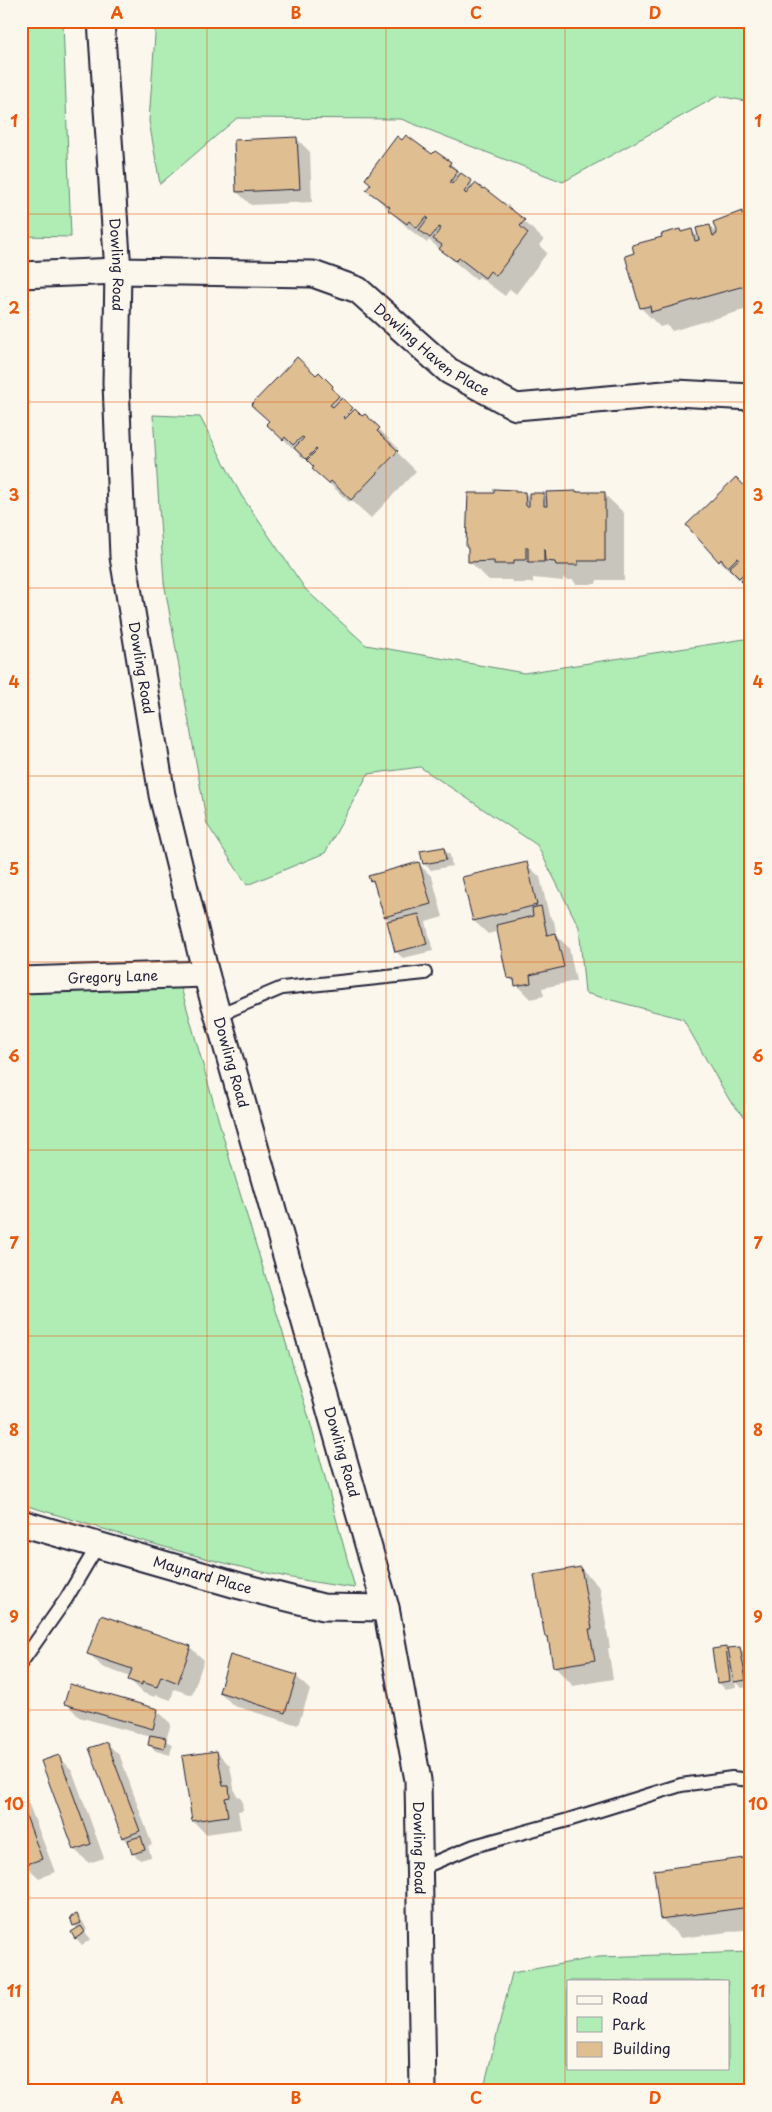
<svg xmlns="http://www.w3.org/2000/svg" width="772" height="2112" font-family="'Playpen Sans',sans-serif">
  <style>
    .green { fill: #afedb4; stroke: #688878; fill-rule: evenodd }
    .shadow { fill: #0003 }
    .building { fill: #dfbf92; stroke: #22223b }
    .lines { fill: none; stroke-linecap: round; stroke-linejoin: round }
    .lane-casing { stroke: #22223b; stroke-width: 16 }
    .street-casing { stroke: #22223b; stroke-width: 29 }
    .lane { stroke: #fbf7ec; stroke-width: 12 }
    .street { stroke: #fbf7ec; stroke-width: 25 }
    .grid { fill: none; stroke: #e8590c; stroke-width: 1; stroke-opacity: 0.55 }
    .labels { text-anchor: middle; stroke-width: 4; stroke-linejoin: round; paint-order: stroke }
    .street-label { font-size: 14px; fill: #22223b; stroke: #fbf7ec }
    .neatline { fill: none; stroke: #e8590c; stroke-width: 2 }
    .grid-label { font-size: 16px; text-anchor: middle; font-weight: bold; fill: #e8590c }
  </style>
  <rect width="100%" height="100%" fill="#fbf7ec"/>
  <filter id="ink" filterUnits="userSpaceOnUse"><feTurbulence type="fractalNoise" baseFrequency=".02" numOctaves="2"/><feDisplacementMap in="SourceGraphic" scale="10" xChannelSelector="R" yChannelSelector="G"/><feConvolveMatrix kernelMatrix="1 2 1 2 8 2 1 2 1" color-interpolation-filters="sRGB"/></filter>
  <g filter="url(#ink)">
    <path class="green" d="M21 21H63L71 237 21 236Z
      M156 21H751V102L718 96 563 182 401 119 237 118 160 184 149 121Z
      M153 415 200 417 241 495 306 590 366 645 524 673 751 638V1124L730 1101 683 1019 585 993 579 927 537 845 420 767 368 774 325 853 247 885 207 824 164 582Z
      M180 984 231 1164 309 1418 355 1588C241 1574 131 1537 21 1504V991Z
      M751 1952V2091H483L512 1973 599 1957ZM568 1981H728V2068H568Z"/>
    <path class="shadow" d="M297 139 310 152 312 202 251 205 237 192Z
      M432 156 450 163 474 186 524 221 544 240 539 245 547 253 516 294 510 289 505 296 479 277 476 280 429 240 427 243 409 229 368 190Z
      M742 213 744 215 751 213V308L672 331 667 325 660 327 641 308 636 254 680 230 683 233 691 230 700 239 709 226 719 235Z
      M319 374 354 411 379 429 398 448 396 451 416 471 371 518 351 500 349 502 314 469 315 467 304 457 303 458 268 424Z
      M514 491 517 493H525L530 498 543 494 548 499 604 494 624 513V580H597L596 584H576L573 580H566L563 577V581L533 578V583H514L512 580H489L469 561 495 494Z
      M751 493V590L740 578 739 580 720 561Z
      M444 849 450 855 452 866 431 870 424 864Z
      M419 864 432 877 443 917 426 922 433 951 403 958 396 952 390 922 385 916 376 886 371 880Z
      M526 864 540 877 549 915 554 921 557 936 569 948 576 981 542 988 544 996 530 999 509 977 499 931 488 934 474 921 463 878Z
      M581 1568 600 1588 610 1648H608L613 1679 573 1686 554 1666 550 1640 546 1637Z
      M21 1581 24 1584 21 1604Z
      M190 1647 204 1660 192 1695 174 1689 171 1700 156 1695 155 1697 143 1693 130 1680 131 1677 102 1667 89 1653Z
      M725 1648 730 1653 740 1648 747 1655 751 1687 742 1688 735 1682 736 1687 725 1689 718 1682Z
      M296 1676 310 1690 298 1725 234 1706 220 1692Z
      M66 1703 158 1711 171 1724 166 1740 172 1746 170 1755 156 1751 149 1745 151 1737 79 1717Z
      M107 1743 120 1756 152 1845 148 1846 151 1857 140 1860 133 1853 131 1845 123 1837Z
      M217 1752 230 1766 235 1793 242 1800 243 1810 238 1811 241 1829 206 1834 193 1821Z
      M58 1756 72 1770 104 1858 89 1863 75 1850 43 1762Z
      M21 1784 55 1872 39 1878 25 1865 21 1853Z
      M743 1859 751 1867V1929L681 1938 661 1918Z
      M77 1915 83 1922 87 1930 84 1931 91 1939 82 1945 76 1938 78 1929 74 1925Z"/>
    <path class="building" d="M406 135 432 154 435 151 451 162 449 165 458 171 450 182 452 184 461 173 472 181 464 192 466 194 475 183 483 189 484 188 525 220 520 226 528 233 496 276 490 271 485 278 459 258 456 261 439 249 442 245 433 239 441 228 439 227 430 238 419 230 428 218 426 217 417 228 409 221 407 224 388 210 390 207 366 190 371 184 365 179 397 136 402 140Z
      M297 137 300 189 236 192 234 140Z
      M742 211V214L751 212V284L651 312 650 306 640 308 625 256 634 253 632 245 662 237 661 234 680 229 681 232 692 229 695 241 699 240 696 228 710 225 713 236 717 234 713 222Z
      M297 357 316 375 319 372 333 386 332 388 339 396 330 405 333 407 342 398 353 408 344 417 345 419 355 409 362 416 365 414 380 428 377 431 398 451 351 500 331 481 329 484 312 469 314 467 307 460 317 450 316 449 306 459 294 448 304 438 302 437 293 445 285 437 283 440 266 424 269 421 251 405Z
      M736 477 751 493V594L747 590 749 589 741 581 750 572 748 570 739 578 729 568 739 559 737 558 728 567 721 559 719 562 686 525Z
      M494 489 515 490V492H525L526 506H529V493H544V506H547L546 492 577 491V492H605V561H578V565H556L555 562 545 561 544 548V562H528V547H526V560H514V564H494V561L468 562V548L466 547 468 493H494Z
      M444 847 446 860 423 864 420 851Z
      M419 862 431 904 384 917 373 880 370 881 368 876Z
      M527 862 537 905 473 921 462 877Z
      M541 906 547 935 556 933 564 967 530 975 531 983 515 986 514 979 507 978 496 925 533 916 532 908Z
      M419 914 427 944 395 952 387 921Z
      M581 1567 592 1629H589L595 1660 553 1667 548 1637H545L534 1575Z
      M101 1615 191 1646 178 1683 161 1676 157 1687 142 1682V1685L128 1680 132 1669 87 1654Z
      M726 1647 730 1681 717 1683 712 1649Z
      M740 1647 746 1680 734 1682 728 1648Z
      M230 1655 297 1675 285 1713 219 1692Z
      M70 1684 158 1709 153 1729 64 1704Z
      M150 1735 166 1738 164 1749 148 1745Z
      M107 1742 140 1831 122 1838 89 1748Z
      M217 1751 223 1786H229L230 1797 225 1798 228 1816 192 1821 182 1756Z
      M59 1755 91 1844 74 1850 41 1761Z
      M21 1802 42 1859 24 1865 21 1857Z
      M141 1836 145 1850 132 1854 128 1840Z
      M744 1858 750 1907 660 1919 654 1870Z
      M77 1914 81 1923 73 1926 70 1917Z
      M81 1926 85 1932 75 1939 71 1932Z"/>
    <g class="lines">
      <g class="lane-casing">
        <path id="lane" d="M218 1015 282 988 425 973
          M21 1663 66 1599 98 1545
          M419 1869 474 1846 568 1820 681 1785 732 1778 751 1780"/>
      </g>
      <g class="street-casing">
        <g id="street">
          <path id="s1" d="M101 21 118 271 116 383 123 557 162 795 206 974 386 1608 418 1780 423 2091"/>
          <path id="s2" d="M21 275 118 271 313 274 358 290 449 371 516 407 676 393 751 397"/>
          <path id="s3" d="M21 980 206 974"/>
          <path id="s4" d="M21 1523 240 1586 323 1607 386 1608"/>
        </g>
      </g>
      <use href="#lane" class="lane"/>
      <use href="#street" class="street"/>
    </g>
  </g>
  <path class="grid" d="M207 21V2091M386 21V2091M565 21V2091M21 214H751M21 402H751M21 588H751M21 776H751M21 962H751M21 1150H751M21 1336H751M21 1524H751M21 1710H751M21 1898H751"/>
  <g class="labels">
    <g class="street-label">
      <text dy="5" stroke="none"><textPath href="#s1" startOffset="244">Dowling Road</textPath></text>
      <text dy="5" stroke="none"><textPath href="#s2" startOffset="435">Dowling Haven Place</textPath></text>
      <text dy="5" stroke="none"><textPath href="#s1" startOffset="649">Dowling Road</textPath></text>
      <text dy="5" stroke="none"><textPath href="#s3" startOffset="92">Gregory Lane</textPath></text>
      <text dy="5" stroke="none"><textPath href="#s1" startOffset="1054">Dowling Road</textPath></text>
      <text dy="5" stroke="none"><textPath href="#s1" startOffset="1459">Dowling Road</textPath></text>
      <text dy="5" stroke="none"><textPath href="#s4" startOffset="189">Maynard Place</textPath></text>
      <text dy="5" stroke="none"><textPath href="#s1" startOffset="1864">Dowling Road</textPath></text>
    </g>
  </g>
  <rect width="772" height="2112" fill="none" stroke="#fbf7ec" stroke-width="55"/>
  <rect x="567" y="1980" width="162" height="90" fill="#fbf7ec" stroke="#a4a2a5"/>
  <rect x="577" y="1996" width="25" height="8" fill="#fbf7ec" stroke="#a4a2a5"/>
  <text x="612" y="2004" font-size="15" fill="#22223b">Road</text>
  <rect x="577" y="2017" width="25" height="15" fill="#afedb4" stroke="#a4a2a5"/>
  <text x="612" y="2030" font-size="15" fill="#22223b">Park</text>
  <rect x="577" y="2042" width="25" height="15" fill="#dfbf92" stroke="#a4a2a5"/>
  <text x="612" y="2054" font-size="15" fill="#22223b">Building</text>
  <rect x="28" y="28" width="716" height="2056" class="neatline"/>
  <g class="grid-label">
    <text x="117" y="19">A</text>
    <text x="296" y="19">B</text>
    <text x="476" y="19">C</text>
    <text x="655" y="19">D</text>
    <text x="14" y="127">1</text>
    <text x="758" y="127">1</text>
    <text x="14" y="314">2</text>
    <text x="758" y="314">2</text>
    <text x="14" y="501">3</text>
    <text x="758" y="501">3</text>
    <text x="14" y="688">4</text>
    <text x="758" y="688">4</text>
    <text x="14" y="875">5</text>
    <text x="758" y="875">5</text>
    <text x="14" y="1062">6</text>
    <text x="758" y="1062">6</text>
    <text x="14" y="1249">7</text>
    <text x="758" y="1249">7</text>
    <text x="14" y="1436">8</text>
    <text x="758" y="1436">8</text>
    <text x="14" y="1623">9</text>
    <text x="758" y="1623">9</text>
    <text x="14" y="1810">10</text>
    <text x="758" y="1810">10</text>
    <text x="14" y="1997">11</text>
    <text x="758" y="1997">11</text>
    <text x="117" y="2104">A</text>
    <text x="296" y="2104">B</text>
    <text x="476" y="2104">C</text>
    <text x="655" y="2104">D</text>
  </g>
</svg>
